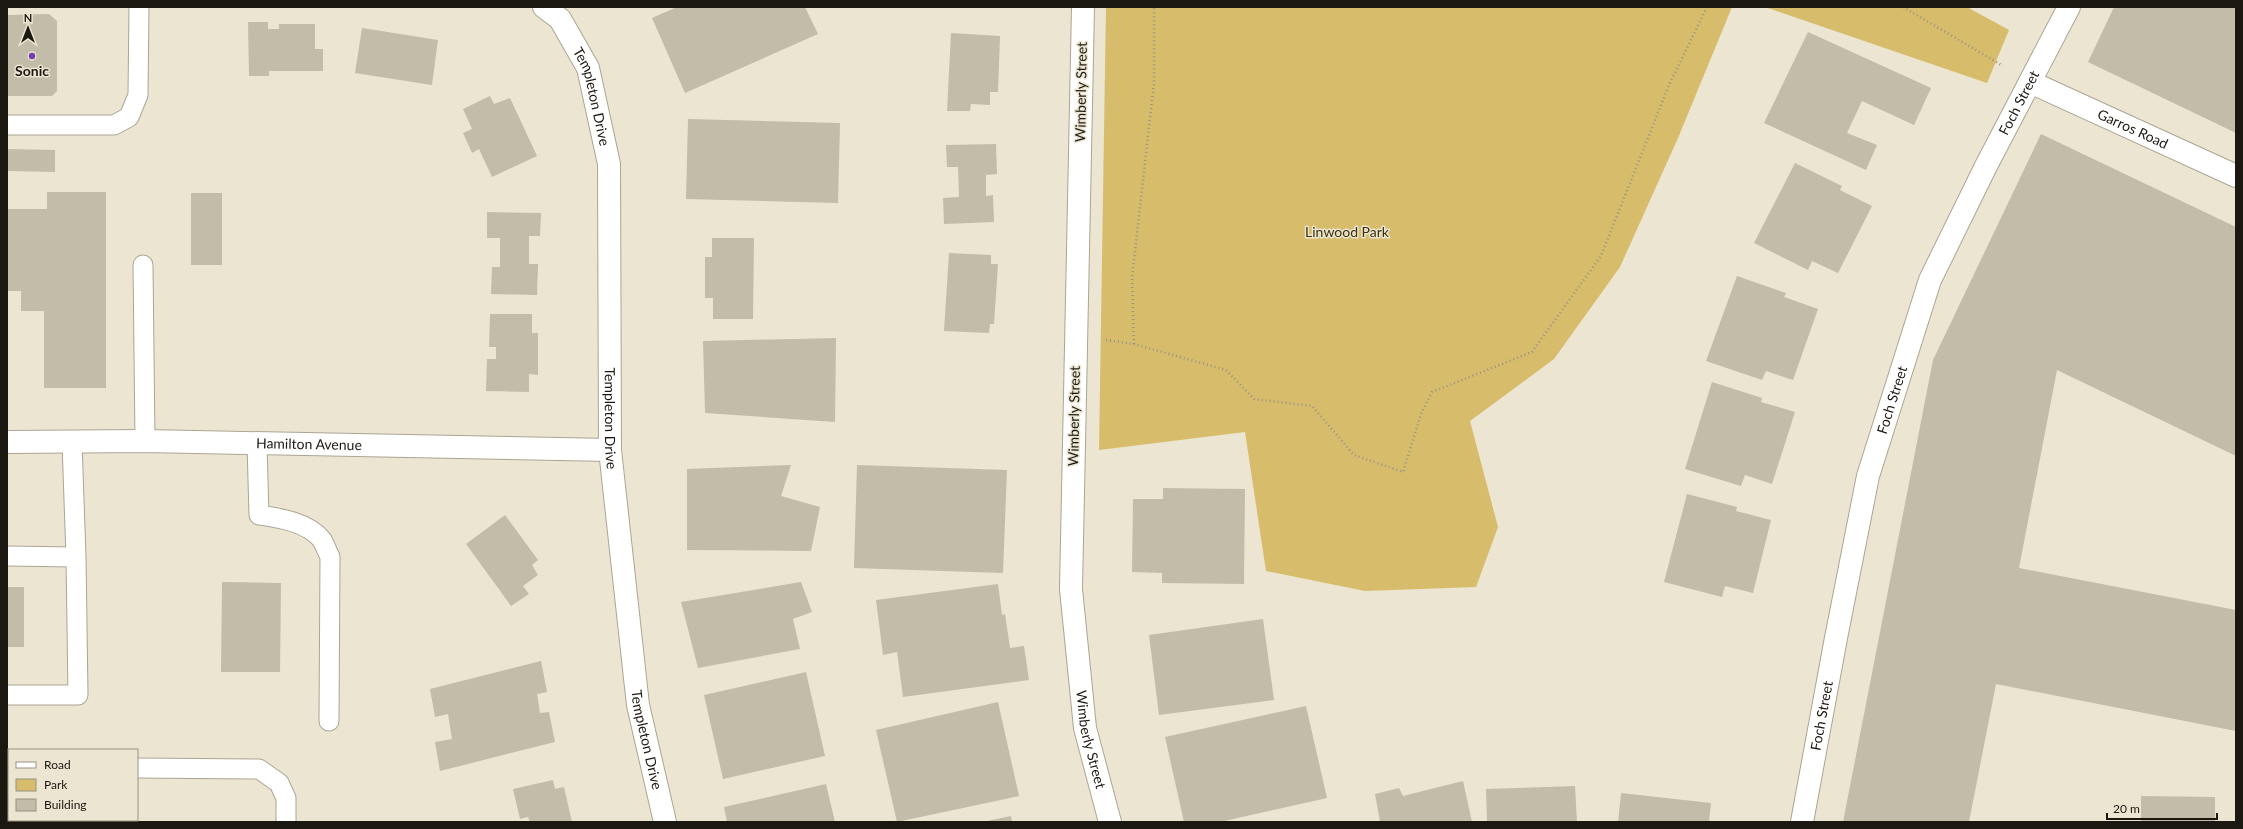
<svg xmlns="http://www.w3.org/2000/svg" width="2243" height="829" font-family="Lato,sans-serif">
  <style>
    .green { fill: #d6bc6b }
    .building { fill: #c2bca9 }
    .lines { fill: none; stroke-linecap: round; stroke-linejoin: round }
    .service-casing { stroke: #aba593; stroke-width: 21 }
    .minor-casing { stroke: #aba593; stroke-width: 24 }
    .path { stroke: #989385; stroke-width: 2.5; stroke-dasharray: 1 3; stroke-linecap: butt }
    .service { stroke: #fff; stroke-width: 19 }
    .minor { stroke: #fff; stroke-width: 22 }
    .poi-dot { fill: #773cb2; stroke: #ebe5d1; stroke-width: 1.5 }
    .labels { text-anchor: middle; stroke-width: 3; stroke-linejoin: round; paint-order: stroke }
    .poi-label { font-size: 14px; font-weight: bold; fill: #1b1811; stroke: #ebe5d1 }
    .street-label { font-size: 14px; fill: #1b1811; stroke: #ebe5d1 }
    .park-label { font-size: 14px; fill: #3d310a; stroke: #ebe5d1 }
  </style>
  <rect width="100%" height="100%" fill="#ebe5d1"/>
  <path class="green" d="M1106 7H1732L1678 138 1620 267 1554 359 1470 421 1498 527 1476 587 1365 591 1266 571 1245 432 1099 450Z
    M1765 7H1967L2009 30 1987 83Z"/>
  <path class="building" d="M677 7H805L818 34 685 93 652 18Z
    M2114 7H2236V133L2088 62Z
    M49 14 57 21V91L52 96H7V15Z
    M248 22H268V29H279V24H315V49H323V71H269V76H249Z
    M362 28 438 40 432 85 355 73Z
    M1808 32 1931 88 1914 125 1862 101 1847 133 1877 145 1866 170 1764 123Z
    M951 33 1000 36 998 92H990V105L971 104 970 111H947Z
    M490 96 494 104 510 98 537 156 492 177 479 149 472 153 463 133 472 129 463 109Z
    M688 119 840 123 838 203 686 199Z
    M2041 134 2236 227V456L2057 370 2019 568 2236 610V731L1996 684 1969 822H1843L1933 360Z
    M996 144 997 174 986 175V196L993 195 994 222 944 224 943 198 959 197 958 167H947L946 145Z
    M7 149 55 150V172L7 171Z
    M1795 163 1842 186 1840 190 1872 206 1838 273 1812 261 1808 270 1754 243Z
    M47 192H106V388H44V311H21V291H7V209H47Z
    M191 193H222V265H191Z
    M487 212 541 213 540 236H529V264H538L537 295 491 294 492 267H500V238H487Z
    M712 238H754L753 319H713V298H705V257H712Z
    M949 253 991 255V264H998L994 324H990L989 333 944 331Z
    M1737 276 1786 293 1784 297 1818 309 1793 380 1766 371 1762 380 1706 361Z
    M490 314H532V333H538V375L529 374V392L486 391 487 359H496V347H489Z
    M836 338 835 422 705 413 703 341Z
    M1712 382 1762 398 1761 402 1795 412 1772 484 1745 475 1741 486 1685 469Z
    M791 465 781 496 820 507 811 551 687 550V469Z
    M857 465 1007 470 1003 573 854 568Z
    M1163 488 1245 489 1244 584 1162 583V573L1132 572 1133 499H1163Z
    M1687 494 1737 507 1736 511 1771 520 1753 593 1725 586 1722 597 1664 582Z
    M505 515 538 560 532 565 538 575 523 586 529 594 511 606 466 544Z
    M222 582 281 583 280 672H221Z
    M801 582 812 612 793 619 800 649 698 668 681 602Z
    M998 584 1002 615 1005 614 1010 648 1024 646 1029 680 903 697 897 652 883 655 876 600Z
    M7 587H24V647H7Z
    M1263 619 1274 700 1159 715 1149 635Z
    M541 661 547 692 537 694 540 713 549 712 555 742 440 771 435 742 452 739 448 714 435 717 430 689Z
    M806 672 825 756 723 779 704 695Z
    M998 702 1019 796 897 822 876 730Z
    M1306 706 1327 798 1220 822H1184L1165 737Z
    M553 780 555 789 564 787 572 822H530L528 817 520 819 513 789Z
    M1463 781 1472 822H1380L1375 794 1399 788 1403 796Z
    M826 784 835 822H727L724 807Z
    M1575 786 1577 822H1487L1486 789Z
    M1621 793 1711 803 1709 822H1618Z
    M2141 796 2215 797V822H2141Z
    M1011 816 1012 822H987V821Z"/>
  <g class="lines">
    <g class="service-casing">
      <path id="service" d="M7 125H114L129 117 138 95 139 7
        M143 265 145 441
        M257 444 259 515C279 518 308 522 322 540 325 545 327 551 330 557L329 721
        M7 556 76 557 72 442
        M7 695H78L76 557
        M7 765H9
        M137 768 259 769 279 783 286 798V822"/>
    </g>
    <g class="minor-casing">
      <g id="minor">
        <path id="s1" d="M544 7 560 19 588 68 609 164 610 450 638 705 665 822"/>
        <path id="s2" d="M1083 7 1071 589 1085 728 1110 822"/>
        <path id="s3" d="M2030 82 2236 176"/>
        <path id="s4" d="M7 442 145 441 610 450"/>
        <path id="s5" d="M1802 822 1836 638 1868 476 1930 280 1986 166 2069 7"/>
      </g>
    </g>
    <path class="path" d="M1903 7 2003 66
      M1106 340 1134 344 1226 370 1254 399 1312 406 1354 455 1403 472 1421 414 1432 392 1532 352 1601 256 1669 85 1707 7
      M1134 344 1132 278 1154 83V7"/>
    <use href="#service" class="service"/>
    <use href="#minor" class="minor"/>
  </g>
  <circle class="poi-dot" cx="32" cy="56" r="4"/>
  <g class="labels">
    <g class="poi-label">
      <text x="32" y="76">Sonic</text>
    </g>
    <g class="street-label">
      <text transform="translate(1081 92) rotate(-89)" y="5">Wimberly Street</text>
      <text dy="5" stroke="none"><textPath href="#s1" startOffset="105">Templeton Drive</textPath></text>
      <text dy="5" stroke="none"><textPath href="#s5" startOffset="756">Foch Street</textPath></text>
      <text dy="5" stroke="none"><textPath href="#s3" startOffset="113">Garros Road</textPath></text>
      <text dy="5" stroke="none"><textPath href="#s5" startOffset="432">Foch Street</textPath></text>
      <text transform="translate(1074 416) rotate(-89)" y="5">Wimberly Street</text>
      <text dy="5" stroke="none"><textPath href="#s1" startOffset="429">Templeton Drive</textPath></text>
      <text dy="5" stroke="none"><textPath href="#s4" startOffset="302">Hamilton Avenue</textPath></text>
      <text dy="5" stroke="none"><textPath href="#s5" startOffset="108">Foch Street</textPath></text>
      <text dy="5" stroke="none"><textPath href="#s1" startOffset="753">Templeton Drive</textPath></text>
      <text dy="5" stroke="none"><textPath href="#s2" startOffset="734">Wimberly Street</textPath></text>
    </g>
    <g class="park-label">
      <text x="1347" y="237">Linwood Park</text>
    </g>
  </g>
  <rect width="2243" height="829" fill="none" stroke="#1b1811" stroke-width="16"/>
  <rect x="8" y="749" width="130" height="72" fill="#ebe5d1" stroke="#989384"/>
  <rect x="16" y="762" width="20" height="6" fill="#ffffff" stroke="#989384"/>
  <text x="44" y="769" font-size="12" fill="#1b1811">Road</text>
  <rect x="16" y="779" width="20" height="12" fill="#d6bc6b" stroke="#989384"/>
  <text x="44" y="789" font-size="12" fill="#1b1811">Park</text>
  <rect x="16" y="799" width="20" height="12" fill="#c2bca9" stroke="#989384"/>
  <text x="44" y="809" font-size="12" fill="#1b1811">Building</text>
  <g transform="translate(28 28)" stroke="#ebe5d1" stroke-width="3" paint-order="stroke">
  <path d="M0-3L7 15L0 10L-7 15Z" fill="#1b1811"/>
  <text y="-6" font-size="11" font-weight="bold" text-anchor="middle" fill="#1b1811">N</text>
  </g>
  <path d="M2107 813v6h110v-6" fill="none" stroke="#1b1811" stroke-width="2"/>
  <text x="2113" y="813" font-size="12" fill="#1b1811" stroke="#ebe5d1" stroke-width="3" paint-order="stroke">20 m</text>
</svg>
